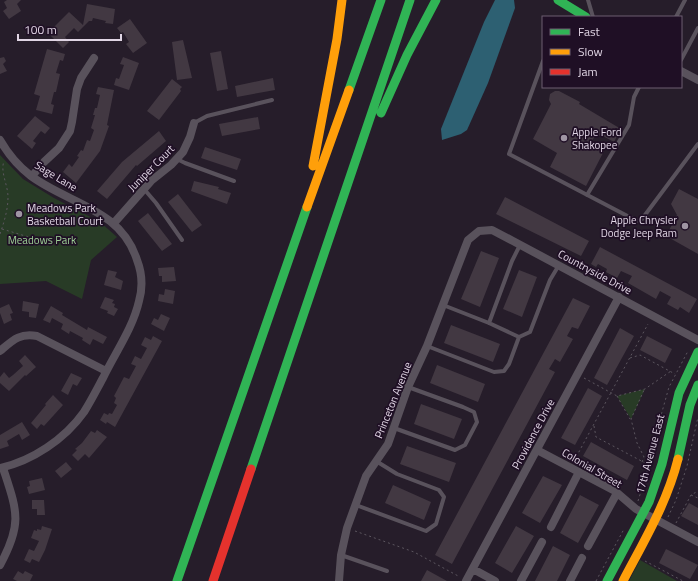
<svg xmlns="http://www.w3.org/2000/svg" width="698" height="581" font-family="'Titillium Web',sans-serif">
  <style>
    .green { fill: #283b26 }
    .water { fill: #2d6072 }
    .building { fill: #423842 }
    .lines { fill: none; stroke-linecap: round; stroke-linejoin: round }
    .path { stroke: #5c565f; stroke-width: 1; stroke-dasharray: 2 3; stroke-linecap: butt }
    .lane { stroke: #59525c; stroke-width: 4 }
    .street { stroke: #59525c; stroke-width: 8 }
    .fast { stroke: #30b455; stroke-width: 9 }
    .slow { stroke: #ff9f0a; stroke-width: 9 }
    .jam { stroke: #e5322d; stroke-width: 9 }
    .poi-dot { fill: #9f95a3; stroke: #1f0f25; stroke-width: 1.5 }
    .labels { text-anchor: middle; stroke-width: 3.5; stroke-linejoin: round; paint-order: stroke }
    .poi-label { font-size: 11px; fill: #e0d5e4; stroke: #1f0f25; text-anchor: start }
    .street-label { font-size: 11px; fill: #e0d5e4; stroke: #1f0f25 }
    .park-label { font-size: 11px; fill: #9ed096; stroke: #1f0f25 }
  </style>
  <rect width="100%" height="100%" fill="#261d2a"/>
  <path class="green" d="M0 155 23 179 54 198 100 222 117 237 91 260 82 299 46 281 0 284Z
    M645 389 631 419 617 396Z
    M640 560 677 581H629Z"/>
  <path class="water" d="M495 0H514L515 8 488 83 467 130 461 134 442 140 441 129 484 22Z"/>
  <path class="building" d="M7 0H21L17 4 21 11 9 19 3 11 7 8 4 2Z
    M87 4 115 9 113 24 105 23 106 21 93 18 92 21H89L78 32 74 28 65 37 69 42 63 48 48 33 69 12 83 25Z
    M130 19 147 43 133 53 126 44 129 42 123 32 121 33 117 28Z
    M183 40 192 78 177 80 172 42Z
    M47 49 65 54 63 61 60 60 56 73 60 74 56 92H54L51 104 54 105 52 114 36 110 40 96 34 94Z
    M221 51 228 89 217 91 210 53Z
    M4 57 6 61 3 64 7 71 0 74V58Z
    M123 57 139 63 129 90 114 85 116 78 119 79 124 65 120 64Z
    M273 78 275 90 237 97 235 86Z
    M172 79 182 87 180 89 181 91 159 120 147 111Z
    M98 87 114 90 107 125 109 126 100 151 76 183 63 172 69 164 72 167 79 157 77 156 81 150 83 151 87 140 90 141 94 130 91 128 95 115H93L95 108H97L100 95 96 94Z
    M555 91H559L580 102 579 104 621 129 614 142 603 136H595L590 144 604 151 586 186 550 167 557 153 533 139 551 104 549 100 550 94Z
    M35 116 50 128 45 134 41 131 33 141 36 143 32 149 17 136Z
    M258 117 260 129 222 136 219 124Z
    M159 131 166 141 137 166 136 165 107 199 97 191 122 162Z
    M205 147 241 159 237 170 201 158Z
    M194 181 219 187 218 189 231 193 227 204 191 191Z
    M679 189 698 199V254L666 236 677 215 671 204Z
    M178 194 202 225 192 232 168 202Z
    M505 197 589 241 581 256 496 214Z
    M148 213 172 244 162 251 138 221Z
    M600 247 697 299 689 313 680 307 678 310 667 304 671 297 660 291 656 299 628 283 632 276 621 271 617 278 606 272 607 269 598 264 596 267 591 264Z
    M481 251 499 258 480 307 461 299Z
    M174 267 176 281 162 282V276H159L158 268Z
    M108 270 117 272 115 277 123 281 121 290 104 285Z
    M519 270 537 277 522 317 503 309Z
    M165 289 175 291 173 304 158 301 159 294 164 295Z
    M105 297 114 300 112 303 115 304 114 307 118 309 114 316 107 313 108 311 100 308Z
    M573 298 590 306 578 329 572 327 567 336 573 339 560 362 555 359 549 369 555 372 452 564 435 555Z
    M23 301 39 304 36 318 29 317V312L22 311Z
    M9 304 13 313 10 314 12 320 4 324 0 313V308Z
    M51 306 63 313 62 315 87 330 88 327 107 337 103 344 93 339 90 345 82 340 83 338 70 331 69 334 61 329 63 324 52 318 50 323 43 320Z
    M161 314 170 318 164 331 151 324 154 318 158 320Z
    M451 325 500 344 493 362 444 343Z
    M620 328 634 336 607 385 594 378Z
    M153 336 162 341 121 416 115 427 107 422 106 424 100 420 104 413 108 415 109 413 112 414 117 405 114 403 116 398 114 396 124 377 129 379 136 366 131 364 135 356 141 359 147 348 141 345 145 337 151 340Z
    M647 336 672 349 665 363 640 350Z
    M25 355 36 367 26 376 25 375 9 391 0 383V377L4 372 9 378 13 375 23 366 19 361Z
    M437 365 485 384 478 402 430 383Z
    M71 373 82 378 77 386 73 384 68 395 61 391Z
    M588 388 602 396 575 445 561 438Z
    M53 395 63 405 44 426 41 424 37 429 31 423 46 405 45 404Z
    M421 404 462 419 454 439 414 424Z
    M22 422 30 435 22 440 19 434 7 441 9 446 0 449V435Z
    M97 430 107 437 89 458 85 454 78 461 72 455 77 450 75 449 82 443 91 431 95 433Z
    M591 442 634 466 627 480 583 456Z
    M407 446 456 463 449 482 400 464Z
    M66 462 72 469 61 478 55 471Z
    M543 476 562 485 540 523 522 513Z
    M42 478 45 490 29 494 27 487 30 486 29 481Z
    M393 485 431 502 424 520 385 503Z
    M580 495 599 505 578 543 560 533Z
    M32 500H44L45 515H37V509H32Z
    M689 503 698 508V525L681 516Z
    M42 526 52 529 45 550 39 562 32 559 30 563 24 560 29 549 34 551 39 541 31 538 34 530 37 531V529L41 530Z
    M516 526 534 536 512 573 495 563Z
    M553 546 570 555 557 581H535Z
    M666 549 698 565 690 579 659 563Z
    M427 570 447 581H421Z
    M18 571 23 574 25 571 33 575 30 581H17L13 579Z"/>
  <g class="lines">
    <path class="path" d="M2 229 32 238
      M0 234C4 222 8 210 8 197 8 185 0 172 4 161
      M630 358 640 355 675 374
      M584 378 617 396 645 389 671 371
      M617 396 630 419
      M594 426 596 437 649 465
      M574 461 648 324
      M642 462 644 457 637 443 631 419 644 390
      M691 495 698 498
      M638 501 654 449 660 419 669 387 688 351
      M668 517 676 500 687 466 698 417
      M676 523 691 495 698 491
      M355 531 414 552 460 577
      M645 561 683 581
      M596 581 624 529"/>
    <path class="lane" d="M588 0 593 17
      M676 17 685 0
      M681 60 698 28
      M543 61 509 154 637 221 642 219 698 144
      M194 123 207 116 272 100
      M177 159 185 163 234 181
      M144 189 156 203 182 240
      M587 195 629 125 634 97 639 87
      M443 305 489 323 519 337 530 332 550 280 559 265
      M489 323 512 261 520 245
      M427 346 494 372 504 371 509 364 519 337
      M394 428 455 450 465 445 477 422 474 412 463 407 408 387
      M356 505 426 531 436 524 444 497 439 490 397 474 376 461
      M341 555 387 571"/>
    <path class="street" d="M681 71 698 80
      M0 140C8 154 18 166 31 176 69 204 121 209 137 260 142 273 143 287 139 301 133 328 115 353 103 378 97 389 91 401 84 412 65 439 32 461 0 468
      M32 176 44 162 59 148 70 131 72 122 77 89 81 78 94 58
      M114 223 151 181 171 165 183 152 190 137 194 123
      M0 351C13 340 19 333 37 336L106 371
      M537 450 615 491 636 509 698 542
      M551 527 579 472
      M588 546 617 493
      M0 565C23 523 17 511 3 468
      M473 569 495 581
      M339 581 341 555 347 528 366 476 388 444 408 387 427 346 468 240 479 231 492 230 513 241 698 340
      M466 581 619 297
      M521 581 542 542
      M570 581 582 558"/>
    <path class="fast" d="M558 0 586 17
      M349 90 381 0
      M381 113 407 55 436 0
      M678 459 690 405 698 385
      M251 469 410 0
      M177 581 307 207
      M607 581 649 502 662 464 679 393 698 352"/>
    <path class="slow" d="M313 166 337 39 342 0
      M307 207 349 90
      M623 581C644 541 667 503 678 459"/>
    <path class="jam" d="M213 581 251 469"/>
  </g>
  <g class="poi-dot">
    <circle cx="564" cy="138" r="4"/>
    <circle cx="19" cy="214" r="4"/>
    <circle cx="685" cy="226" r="4"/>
  </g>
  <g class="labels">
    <g class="poi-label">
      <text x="572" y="136">Apple Ford<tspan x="572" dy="13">Shakopee</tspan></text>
      <text x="27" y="212">Meadows Park<tspan x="27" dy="13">Basketball Court</tspan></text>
      <text x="677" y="224" text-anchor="end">Apple Chrysler<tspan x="677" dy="13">Dodge Jeep Ram</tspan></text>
    </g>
    <g class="street-label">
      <text transform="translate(151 168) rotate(-45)" y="4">Juniper Court</text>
      <text transform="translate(56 176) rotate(31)" y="4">Sage Lane</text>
      <text transform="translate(595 272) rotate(28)" y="4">Countryside Drive</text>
      <text transform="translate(393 400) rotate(-68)" y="4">Princeton Avenue</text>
      <text transform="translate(533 434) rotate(-62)" y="4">Providence Drive</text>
      <text transform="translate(650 454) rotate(-75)" y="4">17th Avenue East</text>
      <text transform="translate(592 468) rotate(30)" y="4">Colonial Street</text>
    </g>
    <g class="park-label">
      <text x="42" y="244">Meadows Park</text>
    </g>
  </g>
  <rect x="542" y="16" width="140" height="72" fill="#1f0f25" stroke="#6c5e71"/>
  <rect x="550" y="29" width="20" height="6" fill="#30b455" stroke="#6c5e71"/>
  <text x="578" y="36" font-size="12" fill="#e0d5e4">Fast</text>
  <rect x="550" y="49" width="20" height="6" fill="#ff9f0a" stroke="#6c5e71"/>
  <text x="578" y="56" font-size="12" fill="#e0d5e4">Slow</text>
  <rect x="550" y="69" width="20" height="6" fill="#e5322d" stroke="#6c5e71"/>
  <text x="578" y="76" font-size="12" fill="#e0d5e4">Jam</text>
  <path d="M18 34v6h103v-6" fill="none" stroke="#e0d5e4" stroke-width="2"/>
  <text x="24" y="34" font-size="12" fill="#e0d5e4" stroke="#1f0f25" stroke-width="3" paint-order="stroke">100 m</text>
</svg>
